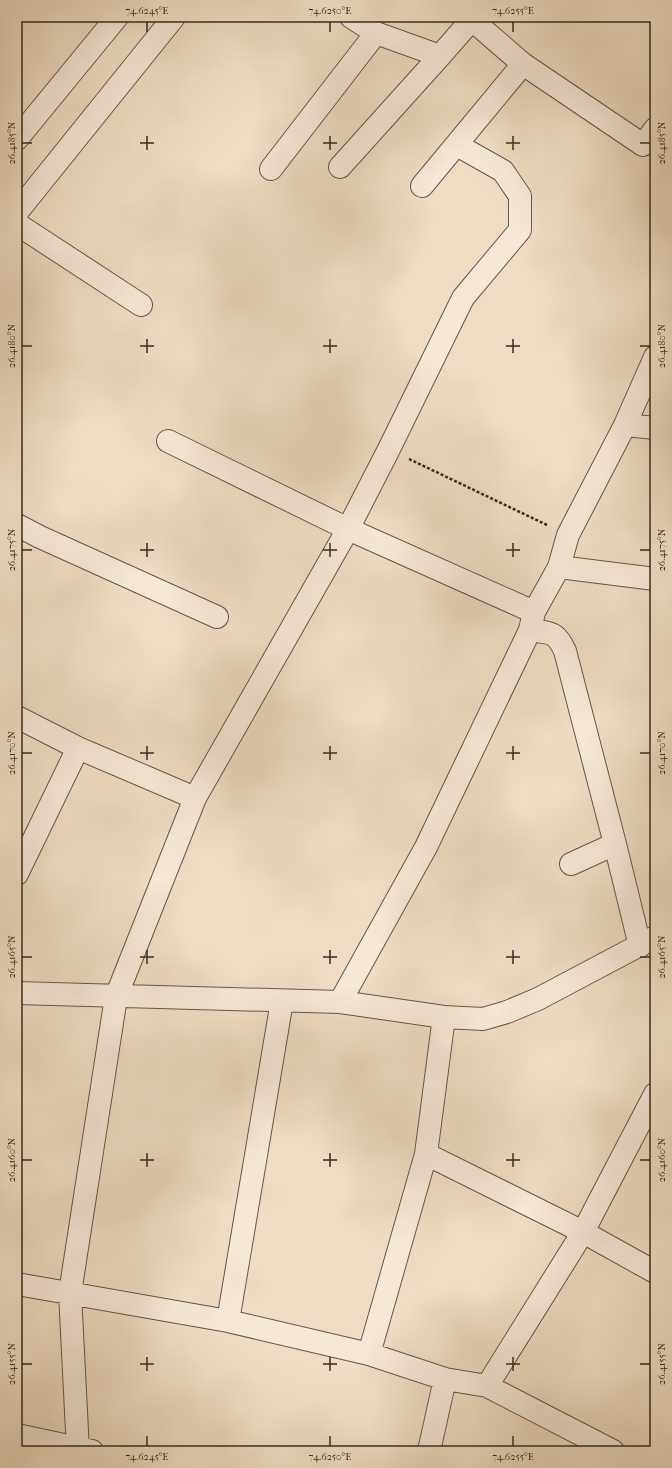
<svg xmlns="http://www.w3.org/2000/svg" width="672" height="1468" font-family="'IM FELL French Canon',serif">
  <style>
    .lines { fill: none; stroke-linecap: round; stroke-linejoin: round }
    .street-casing { stroke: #645649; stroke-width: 24 }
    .path { stroke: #362a21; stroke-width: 2.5; stroke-dasharray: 3 2; stroke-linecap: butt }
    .street { stroke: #f5e8d7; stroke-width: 22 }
    .ticks { fill: none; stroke: #362a21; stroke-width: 1.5 }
    .neatline { fill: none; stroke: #362a21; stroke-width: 1.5 }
    .ticks-label { font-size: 10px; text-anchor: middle; fill: #362a21 }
  </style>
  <rect width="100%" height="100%" fill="#efdcc2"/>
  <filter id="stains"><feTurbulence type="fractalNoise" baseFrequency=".005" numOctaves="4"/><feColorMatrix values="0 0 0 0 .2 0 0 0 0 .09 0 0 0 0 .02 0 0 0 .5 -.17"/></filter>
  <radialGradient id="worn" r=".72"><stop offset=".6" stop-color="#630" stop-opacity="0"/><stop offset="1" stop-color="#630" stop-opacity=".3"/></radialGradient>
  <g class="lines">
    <g class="street-casing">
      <path id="street" d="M351 17 376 33 440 56
        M472 20 523 64 643 145 655 129
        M17 139 117 17
        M340 167 440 56 474 17
        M271 169 376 33
        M422 186 523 64
        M17 212 174 17
        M17 224 141 305
        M625 425 655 428
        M168 441 348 529 534 612
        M17 525 40 537 217 617
        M559 567 655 579
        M530 630C550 633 556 631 565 651L615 844 640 946
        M17 717 78 748 195 798
        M571 864 615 844
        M17 874 78 748
        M17 993 340 1002 444 1017 483 1019 507 1012 538 999 655 937
        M340 1002 426 847 530 630 534 612 559 567 568 535 625 425 655 357
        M426 1154 583 1232 655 1272
        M17 1284 228 1321 369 1354 445 1379 487 1386 613 1451
        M228 1321 282 1001
        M369 1354 426 1154 444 1017
        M487 1386 583 1232 655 1094
        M17 1435 92 1451
        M78 1451 70 1293 116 997 195 798 348 529 389 449 463 298 520 230V196L503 171 457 145
        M429 1451 445 1379"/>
    </g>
    <path class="path" d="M409 459 547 525"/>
    <use href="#street" class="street"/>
  </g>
  <path class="ticks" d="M147 22V32M330 22V32M513 22V32M147 136V150M330 136V150M513 136V150M22 143H32M140 143H154M323 143H337M506 143H520M640 143H650M147 339V353M330 339V353M513 339V353M22 346H32M140 346H154M323 346H337M506 346H520M640 346H650M147 543V557M330 543V557M513 543V557M22 550H32M140 550H154M323 550H337M506 550H520M640 550H650M147 746V760M330 746V760M513 746V760M22 753H32M140 753H154M323 753H337M506 753H520M640 753H650M147 950V964M330 950V964M513 950V964M22 957H32M140 957H154M323 957H337M506 957H520M640 957H650M147 1153V1167M330 1153V1167M513 1153V1167M22 1160H32M140 1160H154M323 1160H337M506 1160H520M640 1160H650M147 1357V1371M330 1357V1371M513 1357V1371M22 1364H32M140 1364H154M323 1364H337M506 1364H520M640 1364H650M147 1436V1446M330 1436V1446M513 1436V1446"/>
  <rect width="672" height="1468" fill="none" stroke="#efdcc2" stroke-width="44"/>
  <rect x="22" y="22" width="628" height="1424" class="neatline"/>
  <g class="ticks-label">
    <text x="147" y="14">74.6245°E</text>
    <text x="330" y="14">74.6250°E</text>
    <text x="513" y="14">74.6255°E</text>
    <text transform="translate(11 143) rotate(-90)" y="4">26.4185°N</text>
    <text transform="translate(661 143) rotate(-90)" y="4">26.4185°N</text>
    <text transform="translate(11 346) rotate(-90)" y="4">26.4180°N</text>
    <text transform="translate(661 346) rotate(-90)" y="4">26.4180°N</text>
    <text transform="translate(11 550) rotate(-90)" y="4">26.4175°N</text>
    <text transform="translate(661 550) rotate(-90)" y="4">26.4175°N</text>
    <text transform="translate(11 753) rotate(-90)" y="4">26.4170°N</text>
    <text transform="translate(661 753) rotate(-90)" y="4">26.4170°N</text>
    <text transform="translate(11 957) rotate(-90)" y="4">26.4165°N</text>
    <text transform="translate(661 957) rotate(-90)" y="4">26.4165°N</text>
    <text transform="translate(11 1160) rotate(-90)" y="4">26.4160°N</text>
    <text transform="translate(661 1160) rotate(-90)" y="4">26.4160°N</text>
    <text transform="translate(11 1364) rotate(-90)" y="4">26.4155°N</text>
    <text transform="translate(661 1364) rotate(-90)" y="4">26.4155°N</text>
    <text x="147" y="1460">74.6245°E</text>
    <text x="330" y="1460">74.6250°E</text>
    <text x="513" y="1460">74.6255°E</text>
  </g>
  <rect width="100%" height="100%" filter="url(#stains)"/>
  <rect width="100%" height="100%" fill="url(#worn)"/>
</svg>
